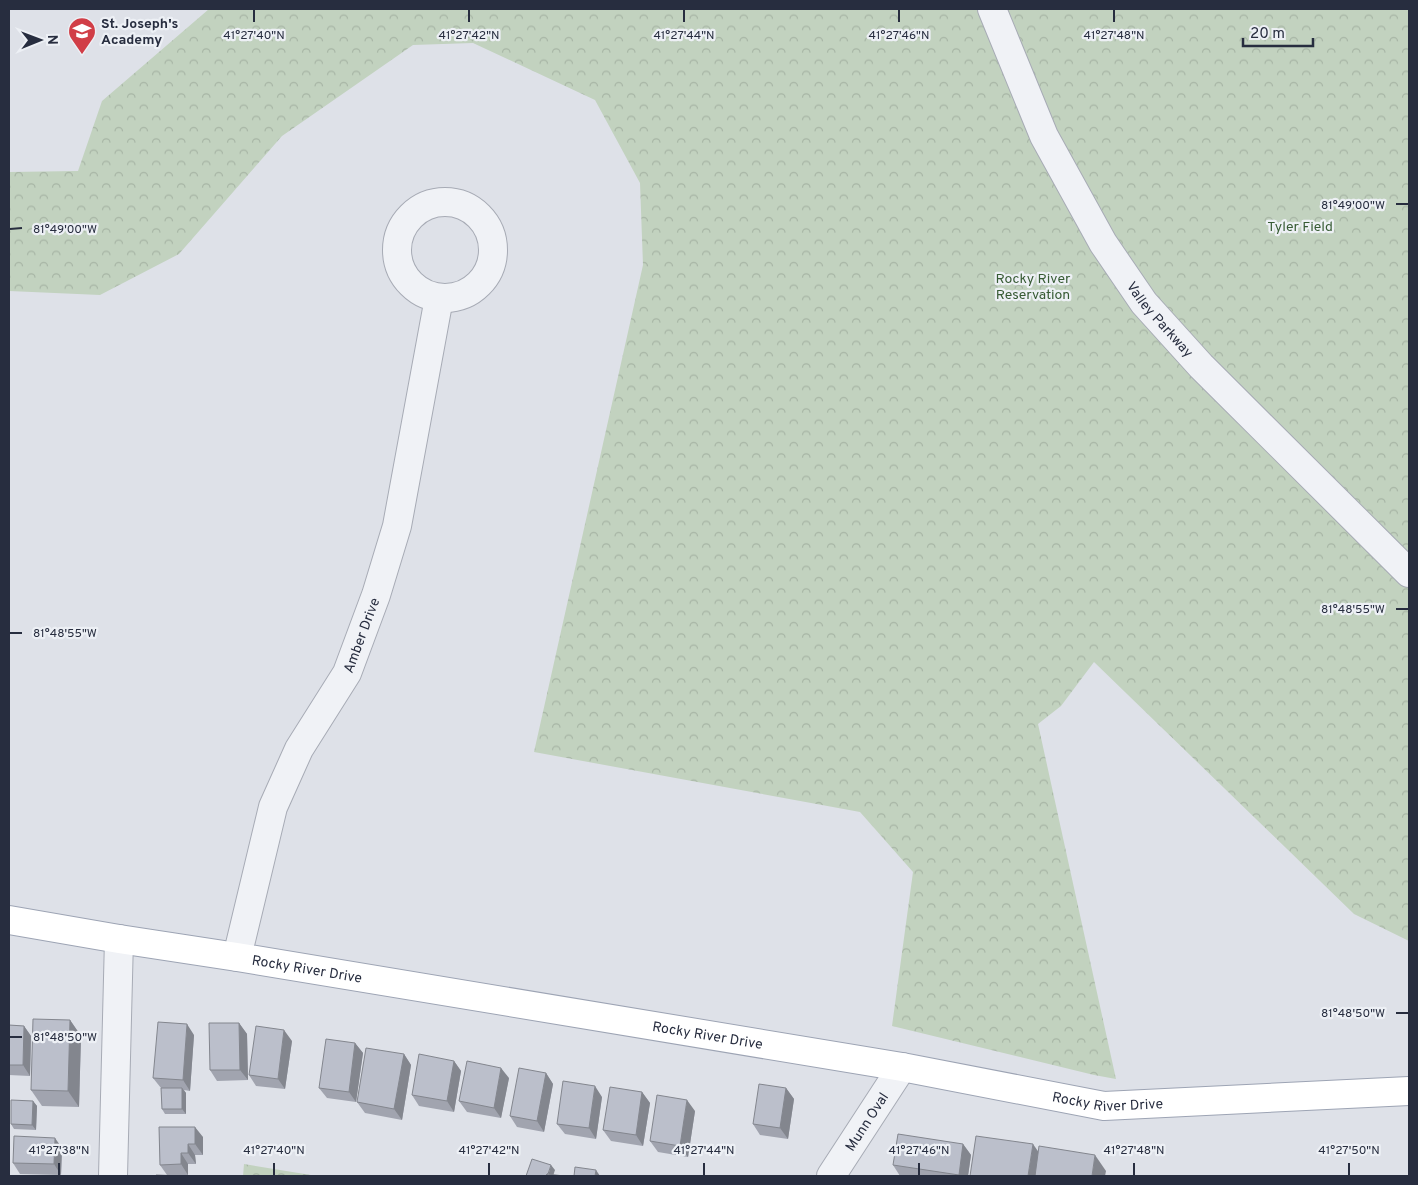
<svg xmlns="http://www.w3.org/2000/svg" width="1418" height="1185" font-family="Overpass,sans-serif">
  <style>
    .forest { fill: url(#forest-crowns) }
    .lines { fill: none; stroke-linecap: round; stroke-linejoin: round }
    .minor-casing { stroke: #a7abb5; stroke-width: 30 }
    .major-casing { stroke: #9da4b4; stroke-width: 30 }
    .minor { stroke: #f0f2f6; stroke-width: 28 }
    .major { stroke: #fff; stroke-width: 28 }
    .wall { fill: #a1a4af }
    .shaded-wall { fill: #83868e }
    .building { fill: #bbbfcb; stroke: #83868e }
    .ticks { fill: none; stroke: #272d3f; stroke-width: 2 }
    .labels { text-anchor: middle; stroke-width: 4.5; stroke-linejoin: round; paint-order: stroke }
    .poi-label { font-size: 14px; font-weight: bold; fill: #272d3f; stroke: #edf0f5; text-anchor: start }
    .park-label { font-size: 14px; fill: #375b34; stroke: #edf0f5 }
    .street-label { font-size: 14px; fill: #272d3f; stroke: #edf0f5 }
    .ticks-label { font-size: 12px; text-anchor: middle; fill: #272d3f; stroke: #edf0f5; stroke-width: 4.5; stroke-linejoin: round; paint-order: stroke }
  </style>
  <defs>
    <pattern id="forest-crowns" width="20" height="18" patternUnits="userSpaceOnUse" patternTransform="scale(1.25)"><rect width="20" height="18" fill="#c2d2bf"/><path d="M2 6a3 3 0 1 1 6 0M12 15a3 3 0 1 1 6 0" fill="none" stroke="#a7b5a5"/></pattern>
  </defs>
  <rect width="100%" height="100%" fill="#dee1e8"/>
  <path class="forest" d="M209 9H1409V941L1354 914 1094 662 1061 706 1038 724 1116 1079 1094 1075 892 1026 913 872 860 812 534 752 643 265 640 183 595 100 473 43 413 45 282 136 179 254 100 295 9 291V172L78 171 102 101Z
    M244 1164 317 1176H243Z"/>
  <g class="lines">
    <g class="minor-casing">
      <g id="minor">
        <path id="s1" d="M992 9 1044 136 1103 243 1144 303 1201 366 1409 573"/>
        <circle cx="445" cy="250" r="48"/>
        <path id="s2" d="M237 957 273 807 299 749 347 673 376 595 397 526 439 298"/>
        <path d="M113 1176 119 939"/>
        <path id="s3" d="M831 1176 902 1067"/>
      </g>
    </g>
    <g class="major-casing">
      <g id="major">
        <path id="s4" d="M9 920 119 939 237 957 902 1067 1104 1106 1409 1091"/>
      </g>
    </g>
    <use href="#minor" class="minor"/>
    <use href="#major" class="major"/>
  </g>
  <path class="wall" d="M70 1020 81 1036 79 1107 42 1106 31 1090Z
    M239 1023 247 1034 248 1080 217 1081 210 1070Z
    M9 1025 24 1026 31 1036 30 1076 9 1075Z
    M194 1035 190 1091 184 1090 186 1093V1114H165L162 1109 161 1088 153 1078Z
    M292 1041 285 1089 256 1086 249 1075Z
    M355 1043 363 1053 356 1102 327 1098 319 1088Z
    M404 1054 411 1065 402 1120 365 1113 357 1102Z
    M454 1061 461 1071 454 1112 419 1106 412 1095Z
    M546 1073 553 1084 544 1132 517 1127 510 1116Z
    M509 1078 501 1118 467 1112 459 1101Z
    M786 1088 794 1099 788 1139 760 1135 753 1124Z
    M642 1092 650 1103 643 1146 611 1141 603 1130Z
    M602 1097 596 1139 565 1134 557 1124Z
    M33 1101 37 1106 36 1130 14 1129 11 1124Z
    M695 1111 688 1157 658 1152 650 1141Z
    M159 1127 203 1137V1155H195L196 1164H188V1175H167L160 1165Z
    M963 1144 971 1155 968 1176H900L893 1165Z
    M62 1148 61 1175 20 1174 13 1163Z"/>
  <path class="shaded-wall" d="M70 1020 81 1036 79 1107 68 1091Z
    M239 1023 247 1034 248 1080 240 1070Z
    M187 1024 194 1035 190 1091 183 1080Z
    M24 1026 31 1036 30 1076 23 1065Z
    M284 1030 292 1041 285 1089 278 1079Z
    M355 1043 363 1053 356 1102 349 1092Z
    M404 1054 411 1065 402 1120 394 1109Z
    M454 1061 461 1071 454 1112 447 1101Z
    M501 1068 509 1078 501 1118 494 1108Z
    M546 1073 553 1084 544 1132 537 1121Z
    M595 1086 602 1097 596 1139 589 1128Z
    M182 1088 186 1093V1114L182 1109Z
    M786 1088 794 1099 788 1139 780 1128Z
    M642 1092 650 1103 643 1146 636 1135Z
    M687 1100 695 1111 688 1157 680 1146Z
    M33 1101 37 1106 36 1130 32 1125Z
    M195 1127 203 1137V1155L195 1144Z
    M55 1138 62 1148 61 1175 54 1164Z
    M188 1144 195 1155 196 1164 188 1153Z
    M963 1144 971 1155 968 1176H960L959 1175Z
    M1033 1144 1044 1160 1042 1176H1028Z
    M181 1153 188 1164V1175L181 1164Z
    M1095 1155 1106 1171 1105 1176H1092Z
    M551 1165 555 1170 553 1176H548Z
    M596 1170 600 1176H595Z"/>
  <path class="building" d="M33 1019 70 1020 68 1091 31 1090Z
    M158 1022 187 1024 183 1080 153 1078Z
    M209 1023H239L240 1070H210Z
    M9 1025 24 1026 23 1065H9Z
    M256 1026 284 1030 278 1079 249 1075Z
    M326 1039 355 1043 349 1092 319 1088Z
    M366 1048 404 1054 394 1109 357 1102Z
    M419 1054 454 1061 447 1101 412 1095Z
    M467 1061 501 1068 494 1108 459 1101Z
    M519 1068 546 1073 537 1121 510 1116Z
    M563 1081 595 1086 589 1128 557 1124Z
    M759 1084 786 1088 780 1128 753 1124Z
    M610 1087 642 1092 636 1135 603 1130Z
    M161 1088H182V1109H162Z
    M657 1095 687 1100 680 1146 650 1141Z
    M11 1100 33 1101 32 1125 11 1124Z
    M159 1127H195V1144H188V1153H181V1164L160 1165Z
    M898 1134 963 1144 959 1175 893 1165Z
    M14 1136 55 1138 54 1164 13 1163Z
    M976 1136 1033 1144 1028 1176H970Z
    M1039 1146 1095 1155 1092 1176H1035Z
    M532 1159 551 1165 548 1174H547L546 1176H526Z
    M575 1167 596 1170 595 1176H574Z
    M547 1174 564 1176H546Z
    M156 1175 184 1176H156Z"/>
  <path class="ticks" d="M254 10V22M469 10V22M684 10V22M899 10V22M1114 10V22M1396 204H1408M10 229 22 228M1396 609H1408M10 633H22M1396 1013H1408M10 1037H22M59 1163V1175M274 1163V1175M489 1163V1175M704 1163V1175M919 1163V1175M1134 1163V1175M1349 1163V1175"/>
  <defs>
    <g id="school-pin" transform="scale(1.4375)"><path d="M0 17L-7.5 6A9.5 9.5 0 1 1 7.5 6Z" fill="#d13e47" stroke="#edf0f5"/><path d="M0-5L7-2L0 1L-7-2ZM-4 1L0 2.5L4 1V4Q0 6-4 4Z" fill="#fff"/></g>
  </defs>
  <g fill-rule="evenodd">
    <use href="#school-pin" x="82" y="31"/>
  </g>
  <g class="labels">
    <g class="poi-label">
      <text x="101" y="28">St. Joseph's<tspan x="101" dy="16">Academy</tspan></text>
    </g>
    <g class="park-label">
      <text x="1300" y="231">Tyler Field</text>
      <text x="1033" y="283">Rocky River<tspan x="1033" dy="16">Reservation</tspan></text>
    </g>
    <g class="street-label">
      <text dy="5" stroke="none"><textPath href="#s1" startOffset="355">Valley Parkway</textPath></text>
      <text dy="5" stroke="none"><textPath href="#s2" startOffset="348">Amber Drive</textPath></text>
      <text dy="5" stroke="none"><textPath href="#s4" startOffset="302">Rocky River Drive</textPath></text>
      <text dy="5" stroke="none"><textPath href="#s4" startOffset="708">Rocky River Drive</textPath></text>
      <text dy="5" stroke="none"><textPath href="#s4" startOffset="1114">Rocky River Drive</textPath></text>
      <text dy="5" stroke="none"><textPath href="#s3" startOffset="65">Munn Oval</textPath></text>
    </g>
  </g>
  <g class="ticks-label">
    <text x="254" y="39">41°27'40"N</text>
    <text x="469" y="39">41°27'42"N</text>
    <text x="684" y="39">41°27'44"N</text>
    <text x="899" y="39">41°27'46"N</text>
    <text x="1114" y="39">41°27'48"N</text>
    <text x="1353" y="209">81°49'00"W</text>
    <text x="65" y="233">81°49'00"W</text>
    <text x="1353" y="613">81°48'55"W</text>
    <text x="65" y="637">81°48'55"W</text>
    <text x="1353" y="1017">81°48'50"W</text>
    <text x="65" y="1041">81°48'50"W</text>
    <text x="59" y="1154">41°27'38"N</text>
    <text x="274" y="1154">41°27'40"N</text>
    <text x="489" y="1154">41°27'42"N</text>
    <text x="704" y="1154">41°27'44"N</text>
    <text x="919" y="1154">41°27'46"N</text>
    <text x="1134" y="1154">41°27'48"N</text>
    <text x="1349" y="1154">41°27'50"N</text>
  </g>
  <rect width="1418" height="1185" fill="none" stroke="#272d3f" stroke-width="20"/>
  <g transform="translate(40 40) rotate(89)" stroke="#edf0f5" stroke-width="4" paint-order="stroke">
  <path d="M0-4L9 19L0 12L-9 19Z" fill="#272d3f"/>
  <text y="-8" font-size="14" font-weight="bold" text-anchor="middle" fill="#272d3f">N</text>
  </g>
  <path d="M1243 38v8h70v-8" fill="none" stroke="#272d3f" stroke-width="2.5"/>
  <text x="1250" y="38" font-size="15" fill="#272d3f" stroke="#edf0f5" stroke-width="4" paint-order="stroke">20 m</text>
</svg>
